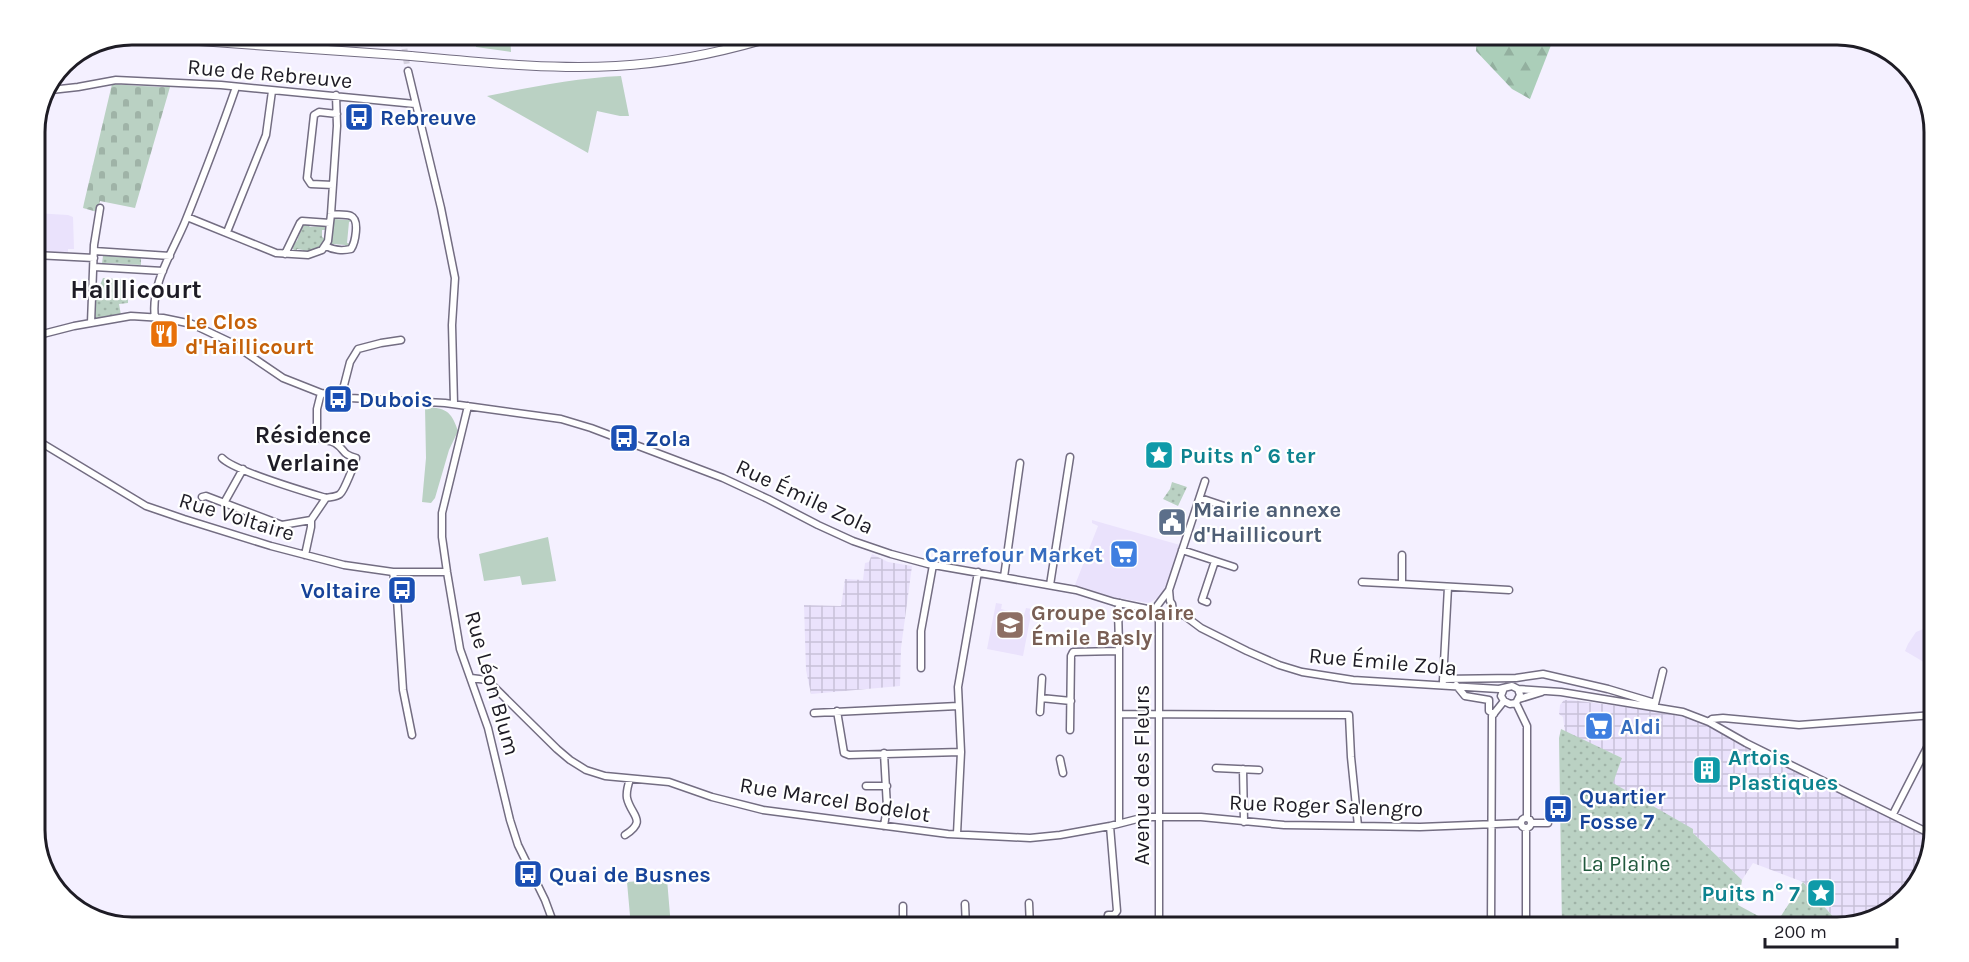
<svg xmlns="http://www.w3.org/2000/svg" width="1969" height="962" font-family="Karla,sans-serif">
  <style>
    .built { fill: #eae2fc }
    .industrial { fill: url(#industrial-grid) }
    .green { fill: #bad1c3 }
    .forest { fill: url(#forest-firs) }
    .cemetery { fill: url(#cemetery-stones) }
    .park { fill: url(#park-dots) }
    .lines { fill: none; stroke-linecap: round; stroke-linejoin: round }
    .minor-tunnel { stroke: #d4d0de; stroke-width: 6; stroke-dasharray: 6 3; stroke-linecap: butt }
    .minor-casing { stroke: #736d82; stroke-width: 9 }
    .major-casing { stroke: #736d82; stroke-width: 10 }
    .minor { stroke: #fff; stroke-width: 6 }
    .major { stroke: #fff; stroke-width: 8 }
    .major-bridge-casing { stroke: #736d82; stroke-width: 10; stroke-linecap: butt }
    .major-bridge { stroke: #fff; stroke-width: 8 }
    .labels { text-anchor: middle; stroke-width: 4.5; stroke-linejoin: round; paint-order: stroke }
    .street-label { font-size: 22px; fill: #1e1c25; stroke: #fff }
    .transit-label { font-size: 22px; font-weight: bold; fill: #164399; stroke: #fff; text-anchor: start }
    .food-label { font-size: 22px; font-weight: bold; fill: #c56008; stroke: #fff; text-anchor: start }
    .culture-label { font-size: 22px; font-weight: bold; fill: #0d838f; stroke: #fff; text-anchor: start }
    .service-label { font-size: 22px; font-weight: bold; fill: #4e5e75; stroke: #fff; text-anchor: start }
    .shop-label { font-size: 22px; font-weight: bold; fill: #366cbe; stroke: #fff; text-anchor: end }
    .education-label { font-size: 22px; font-weight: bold; fill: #785e54; stroke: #fff; text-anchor: start }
    .park-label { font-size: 22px; fill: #20593d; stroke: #fff }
    .neighbourhood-label { font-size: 24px; font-weight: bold; fill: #1e1c25; stroke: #fff }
    .quarter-label { font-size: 26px; font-weight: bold; fill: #1e1c25; stroke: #fff }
    .rim { fill: none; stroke: #1e1c25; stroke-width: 3 }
  </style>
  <defs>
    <pattern id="industrial-grid" width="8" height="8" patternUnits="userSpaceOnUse" patternTransform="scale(1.5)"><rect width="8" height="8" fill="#eae2fc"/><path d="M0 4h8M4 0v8" fill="none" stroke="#c8c1d8"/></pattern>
    <pattern id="forest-firs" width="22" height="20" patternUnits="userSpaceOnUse" patternTransform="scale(1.5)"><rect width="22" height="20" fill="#abceb9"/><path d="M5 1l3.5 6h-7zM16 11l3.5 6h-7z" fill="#93b09f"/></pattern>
    <pattern id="cemetery-stones" width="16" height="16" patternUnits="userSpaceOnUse" patternTransform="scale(1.5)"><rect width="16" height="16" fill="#bad1c3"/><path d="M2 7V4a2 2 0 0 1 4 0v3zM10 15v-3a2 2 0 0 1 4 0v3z" fill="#9fb3a7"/></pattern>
    <pattern id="park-dots" width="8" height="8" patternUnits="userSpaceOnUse" patternTransform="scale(1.5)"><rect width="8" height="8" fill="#bad1c3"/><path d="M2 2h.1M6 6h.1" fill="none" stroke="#9fb3a7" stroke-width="1.8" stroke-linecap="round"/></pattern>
  </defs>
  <rect width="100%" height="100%" fill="#f4f0ff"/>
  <path class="built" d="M35 213 68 215 73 217 74 249H68V253L35 251Z
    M1092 520 1187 547 1172 596 1163 595 1149 603 1112 597 1075 585 1098 526 1092 523Z
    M996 603 1002 604 1001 609 1024 615 1026 608 1032 609 1023 656 987 649Z
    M1933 625 1934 626V668L1905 651 1908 644 1916 632Z
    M1224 919V927H1176V921Z"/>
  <path class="industrial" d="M872 554 888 562 912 566 901 648 900 686 811 694 806 670 804 605 841 606 845 579 863 580 865 563 869 562Z
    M1564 700H1571L1618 706 1670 714 1717 726 1933 838 1925 873 1891 911 1841 926 1803 882 1753 863 1742 880 1692 832 1652 805 1612 783 1622 758 1565 732 1563 717 1559 714 1560 705Z"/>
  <path class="green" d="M475 35H510L511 52 476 47Z
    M621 76 629 116H620L597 111 588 153 487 96C532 87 575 78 621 76Z
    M334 216 335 219 348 220V217L352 221 349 222 347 243 351 244 346 248 345 245 333 244 332 247 329 244 331 220Z
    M425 407C445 408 451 410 458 431L449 450 435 498 431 503 422 502 426 458Z
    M548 537 556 581 522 585 520 576 484 581 479 554Z
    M667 879 671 927H631L627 882Z"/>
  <path class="forest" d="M1477 35H1555L1530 99 1512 89 1476 51Z"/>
  <path class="cemetery" d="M112 84C131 85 149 87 170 87L135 208 100 201 97 212 83 208 84 203Z"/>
  <path class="park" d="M306 223 310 227 320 226V224L325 226 326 230H322V237L325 239C321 250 314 251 303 254V250L297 249 296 253 291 246 297 241 302 227 300 226Z
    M105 254 141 257V265L107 263 104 264 102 263 103 256Z
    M103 278 128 280V303L119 304 121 315 93 319 94 284 100 285Z
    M1172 482 1187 487 1178 506 1163 499 1170 489Z
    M1561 729 1622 758 1613 783 1693 829V833L1742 880 1738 905 1775 925 1803 882 1841 926 1562 927 1559 738Z"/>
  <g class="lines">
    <path class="minor-tunnel" d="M403 40 408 71"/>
    <g class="minor-casing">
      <path id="minor" d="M402 34 403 40
        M408 71 441 208 455 278 452 325 454 404
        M51 90 78 87 116 80 221 85 415 104
        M333 185 311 184 307 178 314 115 319 112 337 114
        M187 217 276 253 308 255 322 250 328 241 331 214 337 126 336 95
        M227 232 266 135 272 91
        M326 246C333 250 343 251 351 249 355 243 360 220 351 216 346 214 336 215 331 214
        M94 251 170 256
        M285 254 300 223 302 221 330 223
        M35 255 94 258
        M94 267 163 271
        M155 318C150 285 173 251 185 222 203 177 220 133 236 87
        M91 323 94 245 100 208
        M35 336 74 326 131 316 163 318 192 324 230 342 283 378 321 393 350 398 445 403 561 419 591 428 723 478 768 499 818 525 853 541 891 554 928 564 1076 590 1114 602 1157 611
        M341 397 350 362 358 349 381 343 401 340
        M468 406 442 513V537L447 572 460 649 488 728 510 820 518 845 545 900 555 927
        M35 439 146 506 184 519 271 546 344 565 393 572H447
        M222 458C234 471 306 492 326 498
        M1934 484C1931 489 1930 497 1934 503
        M202 497 206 496 282 525 311 520
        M1200 498 1227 507
        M224 503 243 469
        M1182 550 1234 567
        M305 555 311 527V520L326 498C330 497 337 497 340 494 344 491 355 463 356 458 341 454 346 450 335 443 329 439 323 442 317 436V409L321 393
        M1402 555V584L1509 590
        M393 572 397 599 403 690 412 735
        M1004 577 1020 463
        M1362 582 1402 584
        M1050 585 1070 457
        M1169 590 1157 606 1158 613 1162 616H1169L1173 610 1172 604 1170 601 1169 590 1205 481
        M1207 602 1202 600 1215 561
        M1159 614V927
        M1171 614H1179L1185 616 1201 628 1247 651 1279 665 1302 672 1353 680 1499 689 1512 686 1518 689 1520 695 1516 703 1510 704 1504 701 1501 696 1504 688
        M921 668V631L933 565
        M471 678 487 680 557 749 570 760 586 770 605 776 669 782 712 797 763 810 948 834 1009 837 1030 838 1060 835 1110 826 1145 817H1201L1284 825 1358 826 1420 827 1521 823
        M1443 679 1516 678 1543 674 1608 689 1655 703
        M1443 681 1448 587
        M1456 685 1465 696 1489 700V711L1494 714
        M1518 689 1561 692 1683 712 1709 722 1746 743 1933 835
        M1041 698 1071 701
        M1519 699 1542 692
        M1516 703 1527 726V818
        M1655 704 1663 671
        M837 711 844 753 849 755 961 752
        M1040 712 1042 678
        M814 713 958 706
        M1119 714 1349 715 1351 757 1358 826
        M1709 722 1712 719 1723 718 1799 725 1934 715
        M1070 730 1071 656 1073 652 1118 651
        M1060 759 1063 773
        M1216 768 1259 770
        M1243 769 1244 822
        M866 786H887
        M1893 814 1934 734
        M1521 823a5 5 0 1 1 10 0a5 5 0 1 1-10 0Z
        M1119 823V645L1118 610 1120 603
        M1531 823H1548
        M884 826 887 807 884 753
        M957 834 961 752 958 687 978 572
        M625 835C648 820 631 816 627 798 626 792 628 785 630 779
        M1029 903 1030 927
        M965 904 966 927
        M903 927V906
        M1106 927 1108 915H1114L1117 911 1110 826
        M1491 927 1492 716 1504 701
        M1526 927V828"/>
    </g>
    <g class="major-casing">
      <path id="major" d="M128 36 398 55
        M411 56C479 62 549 70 616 66 673 63 728 51 782 34"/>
    </g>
    <use href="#minor" class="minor"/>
    <use href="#major" class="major"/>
    <g class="major-bridge-casing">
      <path id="major-bridge" d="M398 55 411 56"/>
    </g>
    <use href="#major-bridge" class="major-bridge"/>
  </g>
  <defs>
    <g id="bus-square" transform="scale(1.5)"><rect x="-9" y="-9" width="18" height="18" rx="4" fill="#1a4fb4" stroke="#fff"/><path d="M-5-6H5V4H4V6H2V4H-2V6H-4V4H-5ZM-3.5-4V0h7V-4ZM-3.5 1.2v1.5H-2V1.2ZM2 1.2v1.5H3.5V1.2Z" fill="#fff"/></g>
    <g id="restaurant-square" transform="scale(1.5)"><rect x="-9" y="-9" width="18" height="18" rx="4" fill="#e8710a" stroke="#fff"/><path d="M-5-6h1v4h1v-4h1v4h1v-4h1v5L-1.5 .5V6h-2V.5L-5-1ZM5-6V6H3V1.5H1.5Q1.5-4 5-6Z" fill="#fff"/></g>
    <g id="sight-square" transform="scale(1.5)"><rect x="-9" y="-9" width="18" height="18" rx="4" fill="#0f9aa8" stroke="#fff"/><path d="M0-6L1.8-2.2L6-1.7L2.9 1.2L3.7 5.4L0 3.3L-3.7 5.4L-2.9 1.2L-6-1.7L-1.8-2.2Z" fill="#fff"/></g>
    <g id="civic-square" transform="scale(1.5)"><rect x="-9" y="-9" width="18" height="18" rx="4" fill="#5c6f8a" stroke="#fff"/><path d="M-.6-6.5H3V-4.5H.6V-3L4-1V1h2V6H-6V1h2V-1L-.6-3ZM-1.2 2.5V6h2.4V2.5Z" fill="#fff"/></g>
    <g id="supermarket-square" transform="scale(1.5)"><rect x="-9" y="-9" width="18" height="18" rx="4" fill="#3f7fe0" stroke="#fff"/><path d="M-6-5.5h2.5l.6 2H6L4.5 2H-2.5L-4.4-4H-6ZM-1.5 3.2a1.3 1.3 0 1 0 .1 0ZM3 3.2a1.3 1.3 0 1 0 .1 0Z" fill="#fff"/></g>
    <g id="school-square" transform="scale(1.5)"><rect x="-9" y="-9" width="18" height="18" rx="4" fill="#8d6e63" stroke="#fff"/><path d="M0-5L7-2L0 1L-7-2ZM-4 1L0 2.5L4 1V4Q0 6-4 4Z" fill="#fff"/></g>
    <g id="building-square" transform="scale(1.5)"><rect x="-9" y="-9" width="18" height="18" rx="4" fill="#0f9aa8" stroke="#fff"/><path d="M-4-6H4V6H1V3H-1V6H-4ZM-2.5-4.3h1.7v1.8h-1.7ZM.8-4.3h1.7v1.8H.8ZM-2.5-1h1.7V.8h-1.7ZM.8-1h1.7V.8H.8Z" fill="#fff"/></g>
  </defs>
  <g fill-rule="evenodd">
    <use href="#bus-square" x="359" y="117"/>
    <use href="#restaurant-square" x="164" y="334"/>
    <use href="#bus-square" x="338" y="399"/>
    <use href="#bus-square" x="624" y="438"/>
    <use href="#sight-square" x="1159" y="455"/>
    <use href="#civic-square" x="1172" y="522"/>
    <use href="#supermarket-square" x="1124" y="554"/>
    <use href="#bus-square" x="402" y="590"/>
    <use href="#school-square" x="1010" y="625"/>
    <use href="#supermarket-square" x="1599" y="726"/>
    <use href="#building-square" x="1707" y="770"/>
    <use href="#bus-square" x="1558" y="809"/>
    <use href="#bus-square" x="528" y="874"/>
    <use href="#sight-square" x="1821" y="893"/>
  </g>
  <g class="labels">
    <g class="street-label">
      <text transform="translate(270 73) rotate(5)" y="8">Rue de Rebreuve</text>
      <text transform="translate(805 496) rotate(25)" y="8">Rue Émile Zola</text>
      <text transform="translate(237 516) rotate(17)" y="8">Rue Voltaire</text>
      <text transform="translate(1383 661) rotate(5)" y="8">Rue Émile Zola</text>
      <text transform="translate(493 683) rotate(74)" y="8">Rue Léon Blum</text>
      <text transform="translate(1141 775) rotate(-90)" y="8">Avenue des Fleurs</text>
      <text transform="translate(835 799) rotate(9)" y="8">Rue Marcel Bodelot</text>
      <text transform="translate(1326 805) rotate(2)" y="8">Rue Roger Salengro</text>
    </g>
    <g class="transit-label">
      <text x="380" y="125">Rebreuve</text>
      <text x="359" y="407">Dubois</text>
      <text x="645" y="446">Zola</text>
      <text x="381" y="598" text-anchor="end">Voltaire</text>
      <text x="1579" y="804">Quartier<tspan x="1579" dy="25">Fosse 7</tspan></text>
      <text x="549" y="882">Quai de Busnes</text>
    </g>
    <g class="food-label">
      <text x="185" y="329">Le Clos<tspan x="185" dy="25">d'Haillicourt</tspan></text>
    </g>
    <g class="culture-label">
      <text x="1180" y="463">Puits n° 6 ter</text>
      <text x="1728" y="765">Artois<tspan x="1728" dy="25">Plastiques</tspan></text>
      <text x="1800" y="901" text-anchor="end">Puits n° 7</text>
    </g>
    <g class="service-label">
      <text x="1193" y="517">Mairie annexe<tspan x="1193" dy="25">d'Haillicourt</tspan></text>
    </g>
    <g class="shop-label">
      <text x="1103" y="562">Carrefour Market</text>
      <text x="1620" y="734" text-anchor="start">Aldi</text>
    </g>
    <g class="education-label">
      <text x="1031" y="620">Groupe scolaire<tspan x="1031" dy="25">Émile Basly</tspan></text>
    </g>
    <g class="park-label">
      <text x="1626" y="871">La Plaine</text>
    </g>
    <g class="neighbourhood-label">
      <text x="313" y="443">Résidence<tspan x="313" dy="28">Verlaine</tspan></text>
    </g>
    <g class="quarter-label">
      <text x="136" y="298">Haillicourt</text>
    </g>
  </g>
  <path d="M0 0H1969V962H0ZM132 45H1837A87 87 0 0 1 1924 132V830A87 87 0 0 1 1837 917H132A87 87 0 0 1 45 830V132A87 87 0 0 1 132 45Z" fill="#fff" fill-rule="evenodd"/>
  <path class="rim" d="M132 45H1837A87 87 0 0 1 1924 132V830A87 87 0 0 1 1837 917H132A87 87 0 0 1 45 830V132A87 87 0 0 1 132 45Z"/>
  <path d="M1765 938v9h132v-9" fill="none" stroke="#1e1c25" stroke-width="3"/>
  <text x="1774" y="938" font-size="18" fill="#1e1c25" stroke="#ffffff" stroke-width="4.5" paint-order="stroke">200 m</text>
</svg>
